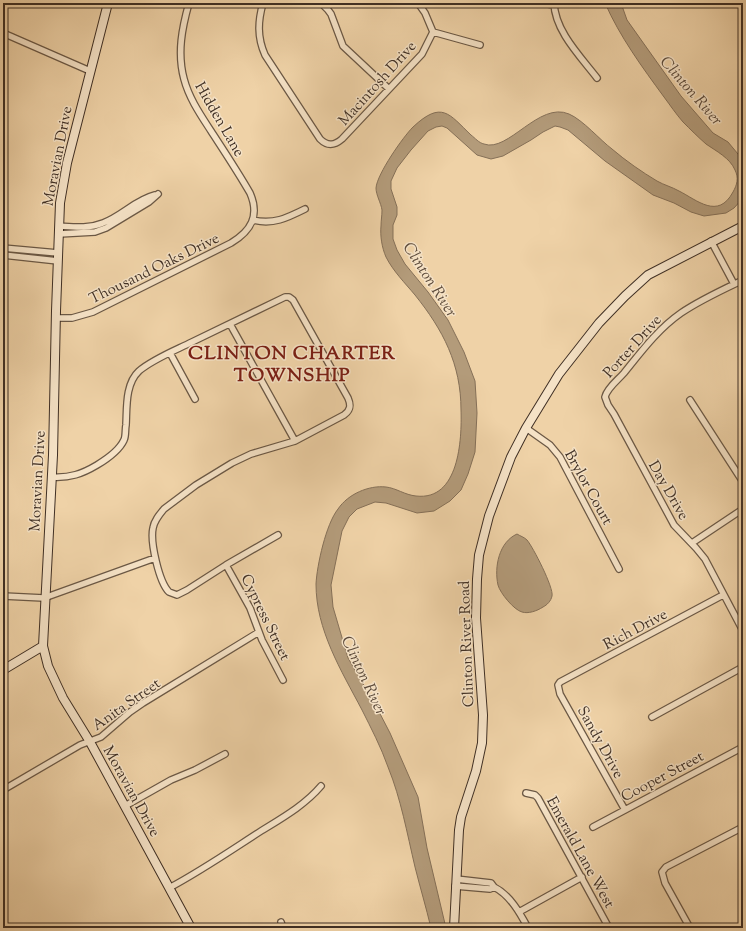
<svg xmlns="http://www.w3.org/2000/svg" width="746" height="931" font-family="'Sorts Mill Goudy',serif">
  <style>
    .water { fill: #b39b7a; stroke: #857058 }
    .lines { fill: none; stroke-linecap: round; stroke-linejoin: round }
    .street-casing { stroke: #6b5845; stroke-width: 8 }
    .secondary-casing { stroke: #3f2f24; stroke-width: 10 }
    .street { stroke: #f5e2c6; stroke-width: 5.5 }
    .secondary { stroke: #f5e2c6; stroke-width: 8 }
    .labels { text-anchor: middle; stroke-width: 3; stroke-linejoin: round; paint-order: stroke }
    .street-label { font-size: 15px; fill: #3f2f24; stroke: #f5e2c6 }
    .water-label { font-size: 16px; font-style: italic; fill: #5c4a3a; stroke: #f5e2c6 }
    .district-label { font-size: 19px; font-weight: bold; letter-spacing: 1px; fill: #7a1f14; stroke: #f5e2c6 }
  </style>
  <rect width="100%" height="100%" fill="#efd2a7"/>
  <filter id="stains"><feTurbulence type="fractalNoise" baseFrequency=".005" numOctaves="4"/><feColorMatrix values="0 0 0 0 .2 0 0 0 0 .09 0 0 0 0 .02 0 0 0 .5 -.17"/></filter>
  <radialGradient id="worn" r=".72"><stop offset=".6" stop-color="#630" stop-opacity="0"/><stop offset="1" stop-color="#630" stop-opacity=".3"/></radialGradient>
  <path class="water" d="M605 3H621L627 20 681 96 713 133 728 142 743 160V198L734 208 726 213 704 216 691 212 674 203 653 195 605 161 568 130 560 127 555 126 543 132 531 140 503 156 491 159 477 155 447 128 442 126 436 127 428 131 411 150 397 168 391 181V189L397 207V215L393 225V239L397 250 405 264 428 292 448 320 464 352 475 381 477 413 475 452 468 474 461 490 450 501 434 511 417 513 386 503 375 502 357 509 349 517 342 531 331 585 333 607 348 658 376 706 390 733 418 797 427 848 446 928H431C426 907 420 887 415 867 407 833 401 799 388 767 381 747 371 728 362 710 341 670 316 630 316 584 317 565 326 524 338 509 348 494 369 485 386 487 396 488 405 495 416 496 459 501 462 440 461 410 461 364 443 330 415 295 405 283 393 271 386 257 382 248 380 236 381 226 381 220 382 216 382 210 381 203 376 195 376 188 377 174 403 137 413 127 442 100 449 114 471 135 475 138 479 143 484 144 508 153 539 101 569 114 583 120 600 140 612 149 626 161 642 172 657 181 664 185 672 187 679 191 697 200 718 220 733 192 737 185 739 178 735 170 730 158 716 151 706 144 698 137 690 129 683 122 676 114 670 105 664 97 642 67 620 37 605 3Z
    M517 534C520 536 524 537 527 540 533 547 554 588 552 596 551 601 547 605 543 607 537 611 528 614 522 612 514 610 500 593 498 585 494 567 499 542 517 534Z"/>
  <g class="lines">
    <g class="street-casing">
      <path id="street" d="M263 3C258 21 257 37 265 55L320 139C328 147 335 145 342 139L422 54 433 32
        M321 3 328 10 331 14 343 46 389 89
        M418 3 425 13 433 32
        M542 3 554 5
        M554 3C555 31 580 56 597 78
        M433 32 480 45
        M3 33 90 71
        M253 220C273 225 287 218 305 209
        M59 226C74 227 88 229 103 223 122 216 135 200 155 195
        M59 234 95 232 106 228 149 202 158 194
        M711 241 734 284
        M3 248 58 253
        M3 255 58 261
        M743 280C722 290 700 300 681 313 658 329 641 352 624 373 618 380 607 388 605 397L608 405 614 414 674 525 696 548 705 559 743 631
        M56 318H72L93 312 231 243C251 231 260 216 250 193 238 172 224 151 211 131 200 114 189 98 184 79 177 53 182 28 189 3
        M230 324 295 441
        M170 353 195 399
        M690 400 743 482
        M526 428 550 445 560 457 619 569
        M52 477C70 478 82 474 97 465 107 459 119 451 124 440 126 436 125 430 126 425 127 408 125 384 139 371 153 359 176 350 192 342 223 327 254 312 285 297H289L293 300 348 398C351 405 351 410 344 415L295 441 251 454 232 463 196 485 164 509C159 515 154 521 153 528 150 542 159 582 169 592L177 595 187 590 226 565 278 535
        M692 543 743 509
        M226 565 250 608 262 640 283 680
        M3 596 44 598 155 558
        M652 717 743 667
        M3 790 80 745 101 737 130 712 143 703 259 632
        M526 793 535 795 538 798 609 928
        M125 806 171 780 195 770 225 754
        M625 810 560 694 558 685 560 682 723 595
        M593 827 743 747
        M455 886 490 889 494 887 491 883 456 879
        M494 887C510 895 520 913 528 928
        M169 888C201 871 230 851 261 831 282 818 305 805 321 786
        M519 912 582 877
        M281 922 283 928
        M690 928 665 883 662 872 666 867 743 827"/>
    </g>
    <g class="secondary-casing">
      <path id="secondary" d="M108 3 67 163 60 203 56 311 53 455 43 646 48 666 63 698 90 742 191 928
        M3 670 43 646
        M454 928 459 830 461 817 476 771 482 743 483 715 476 618 477 579 479 555 489 516 511 457 526 428 559 374 599 323 625 296 648 275 743 226"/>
    </g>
    <use href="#street" class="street"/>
    <use href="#secondary" class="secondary"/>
  </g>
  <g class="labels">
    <g class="street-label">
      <text transform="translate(377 83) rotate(-48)" y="5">Macintosh Drive</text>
      <text transform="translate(220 119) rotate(60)" y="5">Hidden Lane</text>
      <text transform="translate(57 156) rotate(-79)" y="5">Moravian Drive</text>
      <text transform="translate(154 268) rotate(-26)" y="5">Thousand Oaks Drive</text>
      <text transform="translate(632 346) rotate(-48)" y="5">Porter Drive</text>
      <text transform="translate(37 481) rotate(-87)" y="5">Moravian Drive</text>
      <text transform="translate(589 487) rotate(61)" y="5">Brylor Court</text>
      <text transform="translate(669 490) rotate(60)" y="5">Day Drive</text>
      <text transform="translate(266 617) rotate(64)" y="5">Cypress Street</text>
      <text transform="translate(635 629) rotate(-28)" y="5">Rich Drive</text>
      <text transform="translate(466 644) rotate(-92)" y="5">Clinton River Road</text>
      <text transform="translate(126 704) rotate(-35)" y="5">Anita Street</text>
      <text transform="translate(601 742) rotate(61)" y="5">Sandy Drive</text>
      <text transform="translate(662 776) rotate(-28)" y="5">Cooper Street</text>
      <text transform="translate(132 791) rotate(61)" y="5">Moravian Drive</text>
      <text transform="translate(581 852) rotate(61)" y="5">Emerald Lane West</text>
    </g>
    <g class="water-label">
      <text transform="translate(692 90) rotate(49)" y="6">Clinton River</text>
      <text transform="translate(431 279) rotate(57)" y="6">Clinton River</text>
      <text transform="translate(365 675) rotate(65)" y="6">Clinton River</text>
    </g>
    <g class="district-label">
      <text x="292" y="359">CLINTON CHARTER<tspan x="292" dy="22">TOWNSHIP</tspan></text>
    </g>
  </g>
  <rect width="746" height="931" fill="none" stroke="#efd2a7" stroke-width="16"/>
  <rect x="4" y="4" width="738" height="923" fill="none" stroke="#3f2f24" stroke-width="2"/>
  <rect x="8" y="8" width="730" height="915" fill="none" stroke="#3f2f24"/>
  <rect width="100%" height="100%" filter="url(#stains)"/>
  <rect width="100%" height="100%" fill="url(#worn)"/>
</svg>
